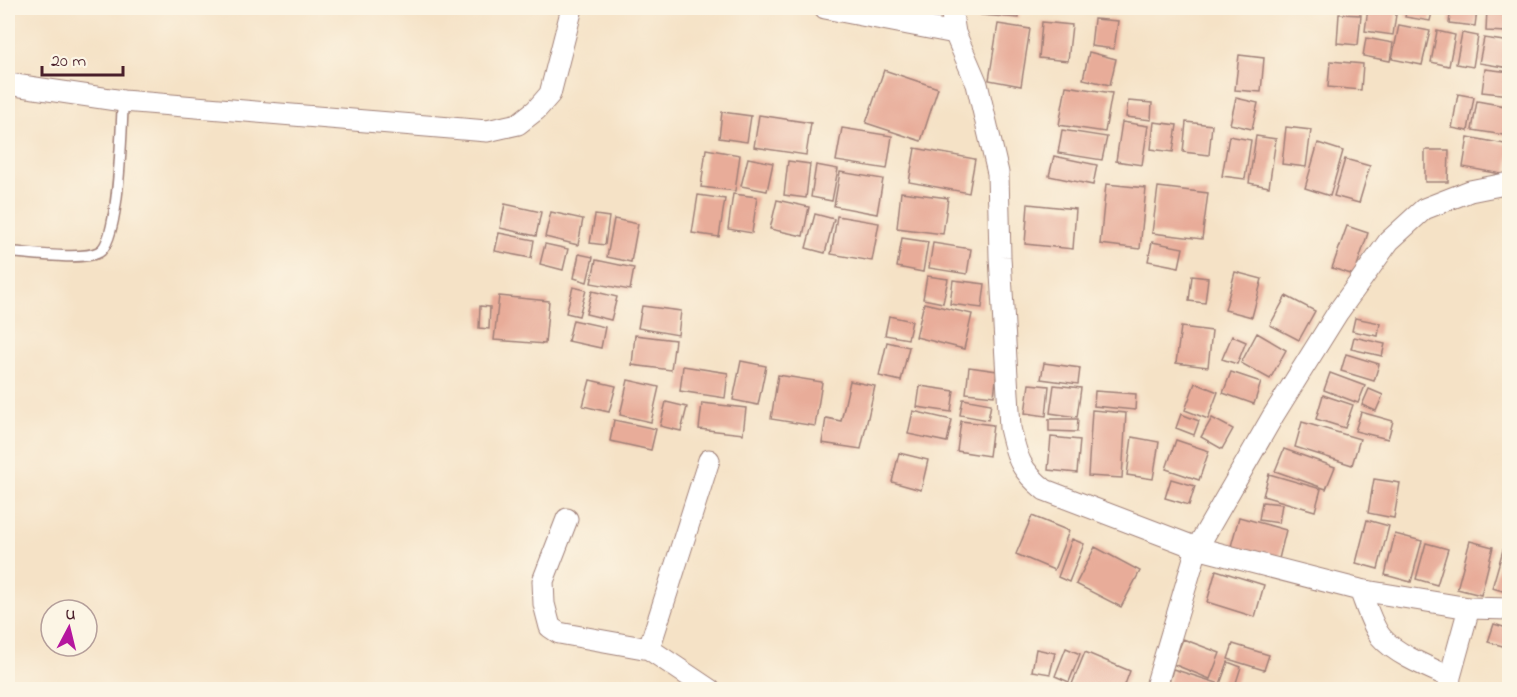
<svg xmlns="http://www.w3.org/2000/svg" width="1517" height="697" font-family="'Indie Flower',sans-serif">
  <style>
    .building { fill: #e8ac99 }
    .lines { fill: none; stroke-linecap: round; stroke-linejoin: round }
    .lane-casing { stroke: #a08078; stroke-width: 13 }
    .street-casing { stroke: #a08078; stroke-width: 23 }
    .lane { stroke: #fff; stroke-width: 10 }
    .street { stroke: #fff; stroke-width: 21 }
  </style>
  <rect width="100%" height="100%" fill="#fcf5e5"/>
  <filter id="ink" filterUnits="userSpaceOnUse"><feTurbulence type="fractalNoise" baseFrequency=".0167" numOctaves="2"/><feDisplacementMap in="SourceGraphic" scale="12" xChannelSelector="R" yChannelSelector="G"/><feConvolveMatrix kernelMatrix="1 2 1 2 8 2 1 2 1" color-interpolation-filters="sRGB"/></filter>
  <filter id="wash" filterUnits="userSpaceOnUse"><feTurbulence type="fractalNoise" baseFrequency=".008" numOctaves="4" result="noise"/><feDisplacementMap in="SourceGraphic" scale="24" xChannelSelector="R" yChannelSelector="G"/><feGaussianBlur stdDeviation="1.35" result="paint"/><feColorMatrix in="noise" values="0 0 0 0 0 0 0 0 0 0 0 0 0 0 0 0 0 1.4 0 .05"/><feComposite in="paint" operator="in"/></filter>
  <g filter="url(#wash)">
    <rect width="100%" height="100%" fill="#f5e2c6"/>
    <g id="blocks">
      <path class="building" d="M982 8H1020L1019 18 981 15Z
        M1368 8H1397L1393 35 1365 31Z
        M1407 8H1433L1430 21 1405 17Z
        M1451 8 1477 10 1475 26 1449 23Z
        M1487 8 1508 9 1507 32 1486 31Z
        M1339 14 1361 15 1358 45 1337 43Z
        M1094 19 1118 21 1114 49 1091 46Z
        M1042 22 1072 25 1068 61 1039 58Z
        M998 24 1030 29 1021 86 989 80Z
        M1399 25 1430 31 1422 65 1392 59Z
        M1437 31 1455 35 1449 66 1431 62Z
        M1462 33 1478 36 1473 67 1456 64Z
        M1366 38 1393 43 1390 61 1363 56Z
        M1484 38 1510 42V68L1479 63Z
        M1089 52 1116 59 1110 85 1083 79Z
        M1239 55 1264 58 1261 92 1235 90Z
        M1330 61 1363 64 1361 90 1328 87Z
        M1485 69 1510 72V95L1482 92Z
        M884 70 938 88 921 141 866 123Z
        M1066 86 1112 93 1105 132 1059 125Z
        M1458 94 1474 97 1468 131 1452 128Z
        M1236 98 1258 103 1252 129 1230 124Z
        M1128 101 1152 103 1151 120 1126 117Z
        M1477 101 1510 107V136L1472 130Z
        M722 112 751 116 747 142 719 138Z
        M759 115 811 123 806 155 754 147Z
        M1122 122 1148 126 1142 165 1116 161Z
        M1154 122 1177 125 1173 152 1151 149Z
        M1186 122 1212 125 1209 155 1183 152Z
        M1286 127 1311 130 1306 167 1282 164Z
        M842 128 892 136 887 169 836 161Z
        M1062 130 1107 137 1102 160 1058 153Z
        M1229 136 1251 140 1245 179 1222 176Z
        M1256 136 1276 139 1269 187 1249 183Z
        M1468 137 1510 145 1507 175 1463 167Z
        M1318 143 1343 151 1330 196 1305 188Z
        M915 148 975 159 969 193 909 182Z
        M706 149 740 155 735 191 701 187Z
        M1425 150H1449L1448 182H1425Z
        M1054 156 1097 165 1093 185 1049 176Z
        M748 158 773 163 767 191 741 186Z
        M1345 159 1370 166 1359 203 1334 196Z
        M788 161 810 164 806 198 784 195Z
        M816 165 838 169 832 201 811 197Z
        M840 172 883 179 877 214 834 206Z
        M1106 184 1146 188 1140 249 1100 244Z
        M1158 187 1208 193 1202 239 1152 233Z
        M901 192 948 198 943 234 897 228Z
        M733 194 757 197 752 233 728 229Z
        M698 195 725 199 719 237 692 233Z
        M777 200 809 207 803 236 770 229Z
        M505 204 541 212 536 236 500 228Z
        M1028 204 1076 209 1073 249 1025 244Z
        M551 212 583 219 578 245 545 237Z
        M815 214 834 219 825 253 806 248Z
        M595 215 609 217 605 245 590 243Z
        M837 216 879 223 872 261 831 254Z
        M614 219 638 224 631 262 607 257Z
        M1347 226 1368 233 1354 275 1332 268Z
        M499 233 534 240 531 258 495 251Z
        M902 238 928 242 923 272 897 267Z
        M1152 242 1183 248 1179 267 1148 261Z
        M933 243 971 249 967 274 929 268Z
        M545 244 568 249 563 270 540 264Z
        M579 254 593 257 587 282 574 278Z
        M596 260 634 268 630 290 591 283Z
        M1235 272 1262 279 1252 317 1225 310Z
        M927 276 948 279 943 303 923 299Z
        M1192 276 1208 278 1205 303 1189 301Z
        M953 280 985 284 982 308 950 304Z
        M573 287 586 290 579 316 566 313Z
        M592 291 617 297 611 320 586 314Z
        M499 296 549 301 545 344 494 340Z
        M1286 296 1315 311 1299 340 1270 325Z
        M924 303 972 314 964 349 916 337Z
        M480 306 490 307 489 329 479 328Z
        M642 306 681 311 678 335 638 328Z
        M889 316 912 321 908 339 885 335Z
        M1355 318 1380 323 1378 336 1352 331Z
        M573 320 605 327 601 348 568 341Z
        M1181 327 1212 331 1208 367 1176 363Z
        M1257 333 1286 350 1270 379 1241 363Z
        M635 335 675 340 671 370 632 365Z
        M1232 336 1246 342 1237 364 1222 359Z
        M1354 337 1385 344 1382 356 1351 349Z
        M887 342 909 347 901 381 879 376Z
        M1346 354 1379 364 1374 381 1341 371Z
        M741 361 766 366 758 405 733 400Z
        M1044 363 1080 368 1078 384 1041 379Z
        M683 366 728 373 725 398 680 391Z
        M969 367 997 371 994 396 966 393Z
        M1231 372 1261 382 1254 404 1223 393Z
        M1330 373 1365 386 1358 403 1324 390Z
        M778 375 822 382 815 426 771 419Z
        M590 380 616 386 609 412 583 406Z
        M628 380 659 387 651 422 620 415Z
        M850 381 875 386 861 449 822 443 826 418 841 421Z
        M1195 383 1218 392 1208 419 1185 410Z
        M1029 384 1049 386 1046 416 1025 413Z
        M1054 385 1081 388 1077 417 1050 413Z
        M920 386 954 391 951 412 917 407Z
        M1369 389 1383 395 1376 411 1362 405Z
        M1095 391 1136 394 1135 410 1094 406Z
        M1323 395 1353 405 1345 428 1316 419Z
        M963 399 991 404 988 420 960 415Z
        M666 402 687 407 681 431 660 426Z
        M702 403 746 408 743 434 699 429Z
        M1092 410 1126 413 1122 478 1088 476Z
        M913 411 952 420 947 442 908 434Z
        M1361 412 1393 421 1388 439 1355 431Z
        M1181 414 1199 421 1194 435 1176 428Z
        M1212 418 1233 429 1222 449 1201 437Z
        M1049 419H1078L1077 432 1049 431Z
        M614 420 656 429 651 450 610 441Z
        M961 421 993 425 989 456 957 451Z
        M1302 422 1360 439 1352 465 1295 447Z
        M1051 437 1080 440 1077 473 1048 470Z
        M1132 437 1159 442 1153 479 1127 475Z
        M1176 440 1209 451 1199 480 1166 469Z
        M1284 449 1335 467 1326 489 1275 471Z
        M899 453 928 460 921 490 892 482Z
        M1269 474 1321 489 1315 511 1263 496Z
        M1171 479 1195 486 1189 505 1165 498Z
        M1374 479 1400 483 1394 518 1368 513Z
        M1262 502 1282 504 1279 523 1259 520Z
        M1032 516 1069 531 1054 570 1016 554Z
        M1239 517 1286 530 1278 563 1230 550Z
        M1367 520 1389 526 1378 569 1356 563Z
        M1395 534 1422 541 1411 582 1385 575Z
        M1072 539 1084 544 1069 582 1058 577Z
        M1470 541 1493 547 1481 595 1457 589Z
        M1426 543 1448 549 1437 585 1416 579Z
        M1095 547 1140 571 1121 607 1076 584Z
        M1503 550 1510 552V593L1492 588Z
        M1216 570 1264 585 1255 617 1207 602Z
        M1494 624 1510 629V648L1488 642Z
        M1183 639 1220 653 1210 679 1173 664Z
        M1233 644 1269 655 1264 670 1228 659Z
        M1066 648 1080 654 1069 682 1055 676Z
        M1036 649 1055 653 1050 674 1032 671Z
        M1085 652 1130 671 1123 690 1070 689Z
        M1228 662 1241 667 1234 689 1220 684Z
        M1173 669 1217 683 1214 690H1167Z"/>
    </g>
  </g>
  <g filter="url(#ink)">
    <use href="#blocks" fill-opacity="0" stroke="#a08078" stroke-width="1.5"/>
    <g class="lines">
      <g class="lane-casing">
        <path id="lane" d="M8 252C27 253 83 261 99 252 120 241 121 128 123 101"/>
      </g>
      <g class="street-casing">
        <path id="street" d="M825 8 955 33
          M951 8 955 33 977 84 998 173 1000 257 1010 428C1017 458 1020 470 1045 490L1197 548 1360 590 1469 608 1510 609
          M8 84 123 101 487 131 518 124 536 110 550 94 572 8
          M567 519 543 581 544 604 550 627 559 633 649 649 710 690
          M1360 590C1366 605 1371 624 1381 637 1395 654 1430 668 1450 677
          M649 649 709 460
          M1449 688 1450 677 1469 608
          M1155 690 1197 548 1273 416 1338 312 1389 241 1424 209 1470 191 1510 183"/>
      </g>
      <use href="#lane" class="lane"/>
      <use href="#street" class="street"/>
    </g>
  </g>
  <rect width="1517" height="697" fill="none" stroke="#fcf5e5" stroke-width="30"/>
  <g transform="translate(69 628) rotate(7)"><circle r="28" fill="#fcf5e5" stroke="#b59f9b" stroke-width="1.5"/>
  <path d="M0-4.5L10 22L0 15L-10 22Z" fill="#b5179e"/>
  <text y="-9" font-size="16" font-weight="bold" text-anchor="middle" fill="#4a1f2b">U</text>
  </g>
  <path d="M42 66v9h81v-9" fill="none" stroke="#4a1f2b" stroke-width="3"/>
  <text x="51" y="66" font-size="18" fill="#4a1f2b" stroke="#fcf5e5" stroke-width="4.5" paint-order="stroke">20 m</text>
</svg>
